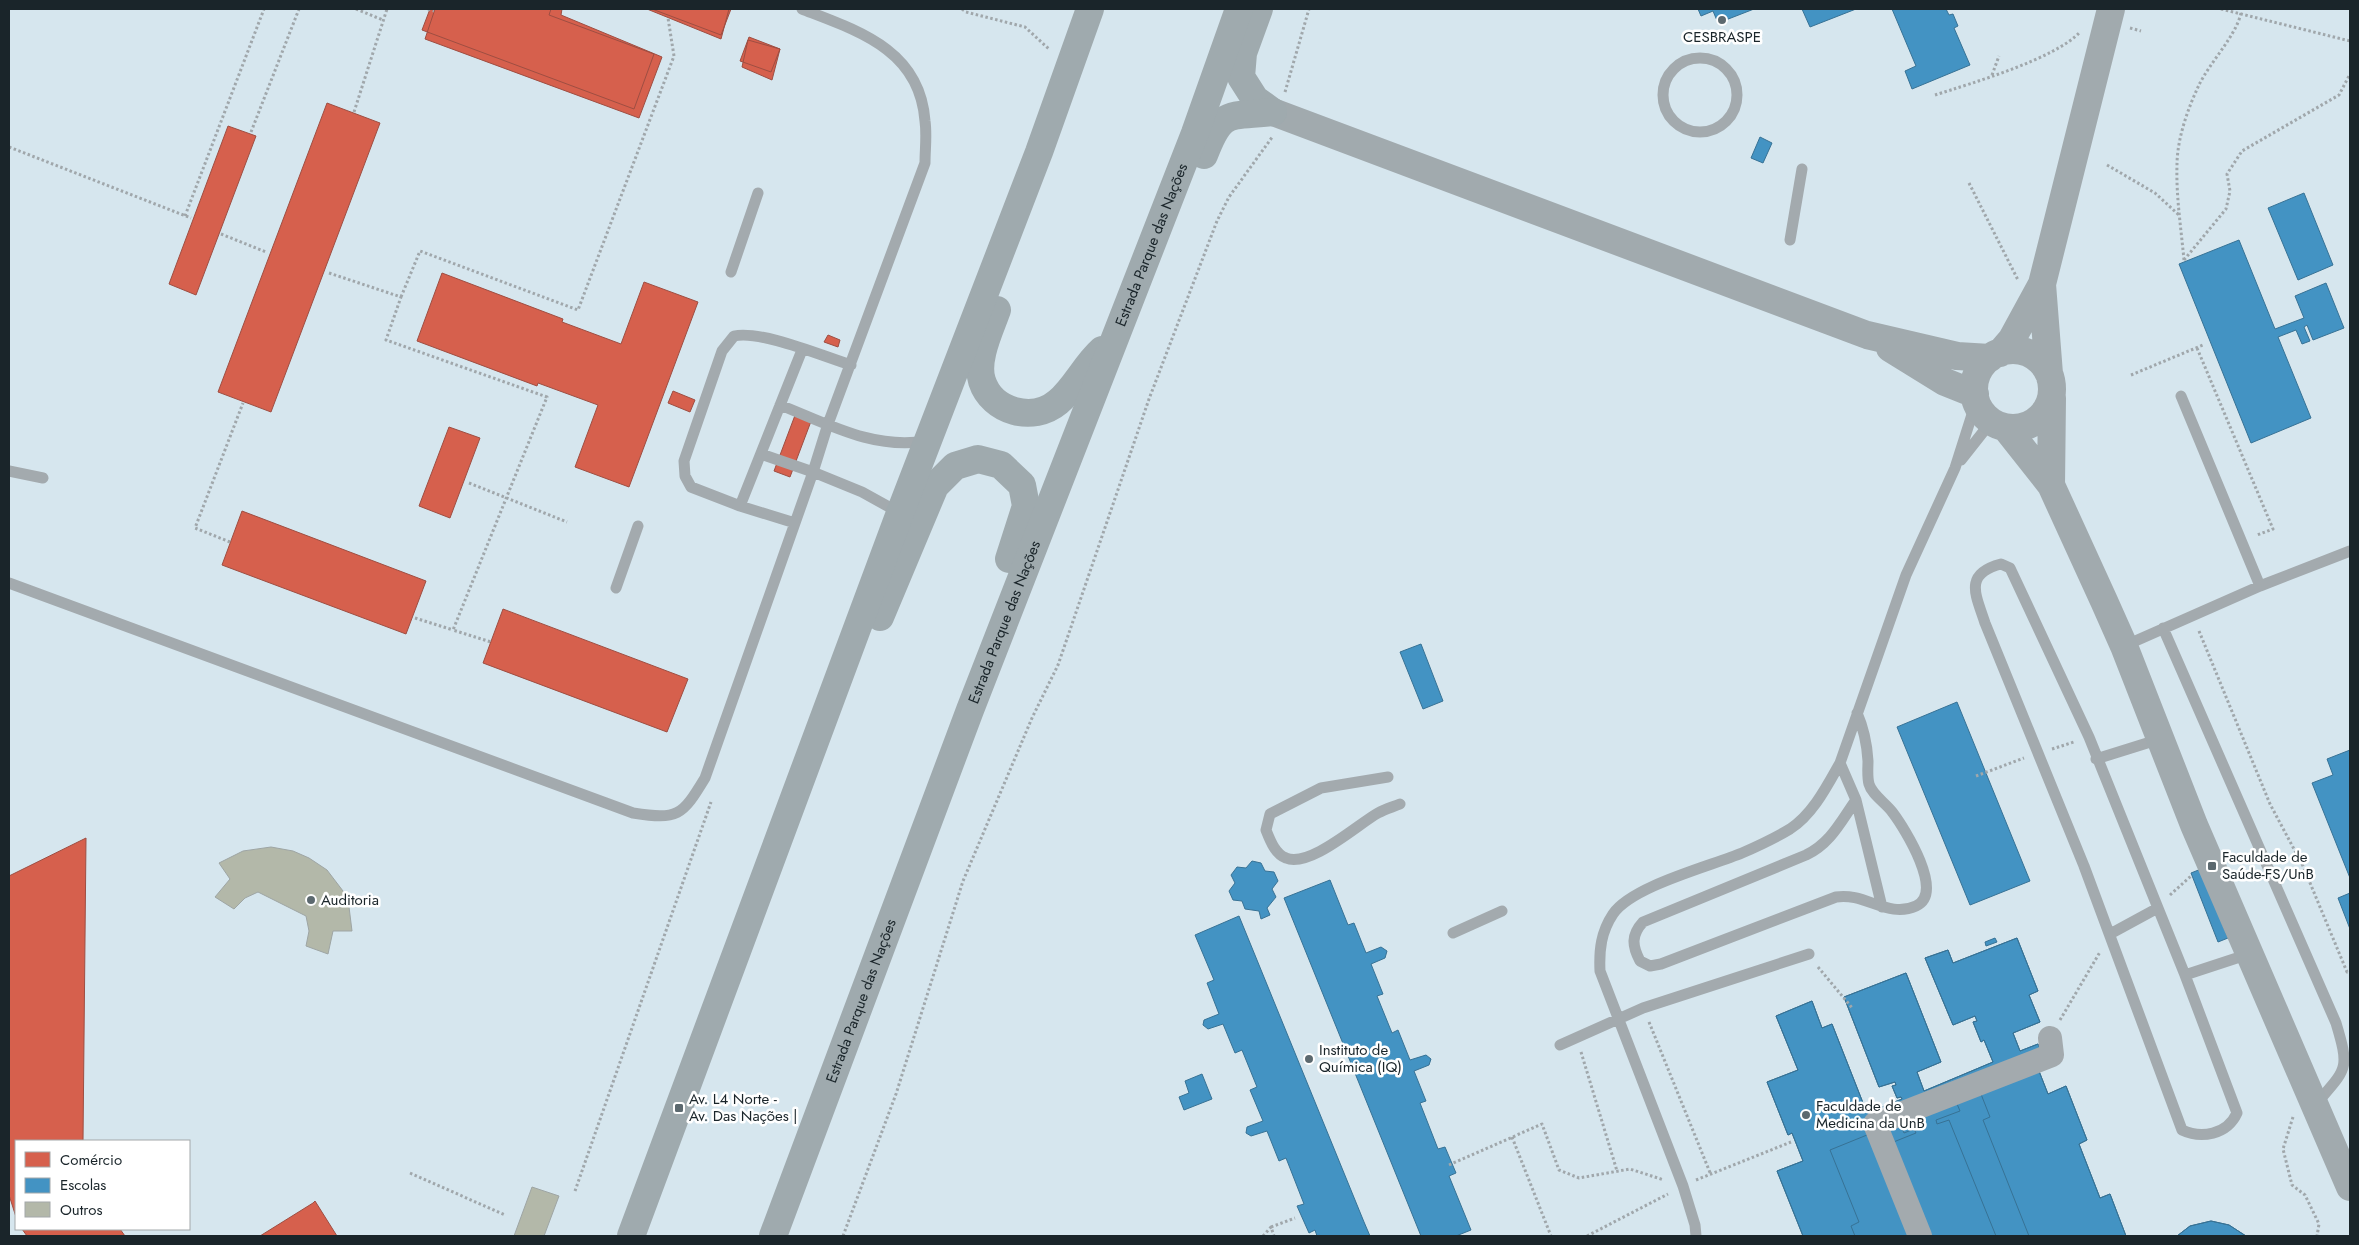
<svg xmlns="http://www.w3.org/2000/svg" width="2359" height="1245" font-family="Jost,sans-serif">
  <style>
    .shops { fill: #d6604d; stroke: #9e4e42 }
    .schools { fill: #4393c3; stroke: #377295 }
    .building { fill: #b3b8a9; stroke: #9ea5a4 }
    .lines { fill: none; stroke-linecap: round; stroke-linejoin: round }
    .path { stroke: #a0a7ab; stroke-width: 3; stroke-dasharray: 2.5 2.5; stroke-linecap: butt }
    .lane { stroke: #a3aaae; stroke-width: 11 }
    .street { stroke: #a3aaae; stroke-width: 24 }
    .secondary { stroke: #a1aaae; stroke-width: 28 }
    .highway { stroke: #9faaae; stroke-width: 28 }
    .poi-dot { fill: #5c696f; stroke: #fff; stroke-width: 2 }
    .labels { text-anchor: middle; stroke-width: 5; stroke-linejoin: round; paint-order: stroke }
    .poi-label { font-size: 15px; fill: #1a252a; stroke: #fff; text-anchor: start }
    .street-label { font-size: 15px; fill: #1a252a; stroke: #fff }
  </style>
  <rect width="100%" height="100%" fill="#d6e6ee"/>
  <path class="shops" d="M430 9H551L549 15 654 54 634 109 422 30Z
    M435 9H562L561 15 662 57 639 118 425 39Z
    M647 9H729L721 39Z
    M652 9H731L721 35Z
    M749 37 780 49 771 72 740 61Z
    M748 40 780 49 772 80 742 67Z
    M327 103 380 123 271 412 218 392Z
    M228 126 256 136 196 295 169 284Z
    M442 273 563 319 562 322 621 344 644 282 698 302 629 487 575 467 598 405 538 383 537 386 417 341Z
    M828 335 840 340 838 347 824 342Z
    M673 391 695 400 690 412 668 403Z
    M797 410 813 416 790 477 774 471Z
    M449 427 480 438 450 518 419 506Z
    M242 511 426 581 406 634 222 565Z
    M503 609 688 679 667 732 483 663Z
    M86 838 83 1141H16V1217L9 1195V876Z
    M315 1201 337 1236H260L313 1203Z
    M22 1229H120L125 1236H27Z"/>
  <path class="schools" d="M1698 9H1754L1718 23 1713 11 1701 16Z
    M1802 9H1856L1810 27Z
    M1892 9H1946L1949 15 1953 14 1958 26 1954 28 1970 65 1912 89 1905 71 1916 66Z
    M1760 137 1772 143 1763 163 1751 158Z
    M2304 193 2333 265 2298 280 2268 208Z
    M2239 240 2275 329 2304 318 2295 296 2326 283 2344 328 2313 340 2307 325 2304 327 2310 341 2302 344 2296 330 2278 337 2311 418 2251 443 2179 264Z
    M1421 644 1443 701 1423 709 1400 652Z
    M1957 702 2030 881 1970 905 1897 727Z
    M2350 750V878L2312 783 2333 775 2327 759Z
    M1252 861 1261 863 1265 871 1274 872 1278 881 1272 889 1276 897 1267 908 1270 915 1261 919 1259 911 1245 909 1242 901 1233 900 1229 891 1235 883 1231 875 1237 867 1246 868Z
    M2201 869 2228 938 2218 942 2191 873Z
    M1330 880 1348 925 1354 923 1366 953 1381 947 1387 951 1385 958 1371 964 1383 994 1377 996 1392 1033 1398 1030 1410 1060 1426 1055 1431 1059 1429 1065 1414 1071 1426 1101 1420 1103 1438 1149 1445 1147 1456 1173 1449 1176 1471 1230 1456 1236H1421L1284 898Z
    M2350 893V929L2338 898Z
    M1239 916 1364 1222 1370 1236H1317L1315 1230 1309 1233 1297 1206 1304 1204 1286 1158 1279 1161 1267 1131 1251 1136 1246 1133 1247 1127 1263 1121 1250 1090 1257 1087 1242 1050 1235 1053 1223 1024 1208 1029 1203 1025 1204 1020 1219 1014 1207 983 1214 980 1195 935Z
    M1995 938 1997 942 1986 946 1985 942Z
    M2017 938 2038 991 2029 995 2040 1022 2013 1033 2020 1051 2038 1044 2046 1062 2037 1066 2048 1094 2066 1086 2087 1140 2079 1144 2100 1198 2110 1194 2126 1236H2029L1983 1120 1990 1117 1979 1089 1955 1099 1960 1111 1936 1120 1937 1124 1949 1120 1996 1236H1922L1886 1145 1916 1133 1914 1129 1904 1133 1899 1122 1830 1150 1859 1222 1851 1226 1855 1236H1803L1777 1171 1803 1161 1792 1133 1788 1135 1767 1082 1798 1070 1776 1016 1812 1001 1822 1028 1832 1024 1867 1113 1902 1099 1901 1097 1897 1098 1892 1086 1896 1085 1895 1082 1879 1087 1844 997 1906 973 1941 1062 1917 1072 1924 1091 1993 1062 1984 1040 1981 1042 1973 1022 1977 1021 1975 1016 1953 1025 1925 958 1948 950 1953 963Z
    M2017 938 2038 991 2029 995 2040 1022 2013 1033 2020 1051 2038 1044 2046 1062 2037 1066 2048 1094 2066 1086 2087 1140 2079 1144 2100 1198 2110 1194 2126 1236H1803L1777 1171 1803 1161 1792 1133 1788 1135 1767 1082 1798 1070 1776 1016 1812 1001 1822 1028 1832 1024 1867 1113 1902 1099 1901 1097 1897 1098 1892 1086 1896 1085 1895 1082 1879 1087 1844 997 1906 973 1941 1062 1917 1072 1924 1091 1993 1062 1984 1040 1981 1042 1973 1022 1977 1021 1975 1016 1953 1025 1925 958 1948 950 1953 963Z
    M1202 1074 1212 1099 1184 1110 1179 1097 1189 1093 1185 1081Z
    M2211 1221 2229 1225 2246 1236H2177L2190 1226Z
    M2211 1221 2229 1225 2246 1236H2177L2190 1226Z"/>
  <path class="building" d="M271 847 293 851 309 858 327 870 343 891 349 907 352 931H333L328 954 306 946 309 931 306 916 258 892 245 898 234 909 215 897 230 879 219 863 243 851Z
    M532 1187 559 1196 544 1236H514Z"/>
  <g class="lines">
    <path class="path" d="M356 9 383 20
      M428 9 434 11
      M962 9 966 12 1025 27 1050 50
      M2221 9 2350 41
      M2130 28 2141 31
      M1992 75 1999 56
      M1285 92 1309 9
      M1935 95C1972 83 2055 59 2080 32
      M354 112 387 9
      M251 132 299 9
      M9 147 191 218
      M2107 165 2155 193 2180 216
      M1969 183 2018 280
      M185 216 264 9
      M221 234 266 252
      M2184 260 2226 209 2230 191 2227 174 2242 151 2339 95 2350 74
      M2184 260C2181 228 2176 196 2177 165 2177 139 2188 108 2199 85 2210 62 2236 36 2241 13
      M329 273 401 297 386 340 547 397 453 630 491 642
      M401 297 420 251 578 310 674 56 668 18
      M2197 348 2273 529 2257 535
      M2131 375 2203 345
      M469 483 567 522
      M230 542 195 528 243 403
      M415 618 453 630
      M2199 631 2270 804 2303 866 2347 972 2350 971
      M2052 749 2074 742
      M1976 776 2024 758
      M2170 895 2191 876
      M1818 967 1853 1009
      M2060 1020 2100 952
      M1649 1022 1711 1175
      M1581 1052 1617 1171
      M2293 1117 2283 1149 2292 1185 2305 1195 2319 1224 2317 1236
      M1512 1137 1551 1236
      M1449 1165 1542 1124 1559 1170 1579 1178 1630 1169 1664 1180
      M410 1173 505 1215
      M1696 1180 1791 1142
      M575 1191 711 802
      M1271 1227 1295 1218
      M843 1236 896 1094 963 881 1032 718 1058 665 1149 399 1217 221 1229 197 1273 136
      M1263 1236 1271 1227 1274 1236
      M1587 1236 1668 1194"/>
    <path class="lane" d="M1663 95a37 37 0 1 1 74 0a37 37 0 1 1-74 0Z
      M1790 240 1802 169
      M731 272 758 193
      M2181 396 2260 586
      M780 405C828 424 874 450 926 441
      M761 454 813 472 828 424 925 163C925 149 927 135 925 121 920 50 859 31 802 9
      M1961 460 1991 422
      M9 471 43 478
      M740 506 802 350
      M795 523 740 506 691 487 685 476 684 461 722 351 734 336C761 330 822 356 851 365
      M2001 564 2010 568 2089 737 2185 975 2237 1113C2227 1135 2201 1139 2182 1130L2084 866 1985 623C1976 595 1963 574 2001 564Z
      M9 583 633 813C678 820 682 816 705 778L813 472 862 492 900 513
      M616 588 638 526
      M2163 628 2336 1023C2350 1070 2347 1068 2316 1104
      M2124 646 2260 586 2350 551
      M2096 759 2160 739
      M1840 763 1856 800C1841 821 1831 843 1806 855L1643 922C1631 935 1632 946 1640 961L1650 966 1661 964 1836 897C1865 892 1888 919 1916 906 1945 893 1905 829 1893 813 1886 803 1872 795 1869 784 1867 777 1868 768 1868 761 1867 744 1864 729 1857 713
      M1388 777 1321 788 1270 814 1266 830C1270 840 1275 854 1286 858 1310 868 1358 824 1378 813 1385 809 1393 807 1400 804
      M1856 800 1882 907
      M1453 933 1502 911
      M2110 934 2156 909
      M2185 975 2249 954
      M1560 1045 1643 1008 1809 954
      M1696 1236 1695 1225 1683 1186 1600 971C1599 950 1601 932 1613 914 1632 886 1711 866 1742 853 1758 846 1775 838 1790 829 1813 814 1827 786 1840 763L1906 575 1955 468 1976 402"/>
    <path class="street" d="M1920 1236 1875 1124 2052 1055 2050 1038"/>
    <path class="secondary" d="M1273 112 1867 335 1957 356 1990 358
      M2042 284 2049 374
      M1890 348 1945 382 1975 394
      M1974 389a39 39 0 1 1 78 0a39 39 0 1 1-78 0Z
      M2000 353 2012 339 2042 284 2111 9
      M2006 428 2051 485 2104 601 2124 646 2194 825 2350 1187
      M2051 485 2052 398"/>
    <g class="highway">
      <path d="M1259 9 1243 53 1241 77 1255 99 1273 112"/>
      <path d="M1204 155C1222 108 1228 117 1273 112"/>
      <path d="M997 310C990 330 975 360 982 381 992 412 1033 423 1058 402 1075 388 1085 365 1102 350"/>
      <path d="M880 617 935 486 955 466 978 459 1001 465 1022 485 1026 506 1009 559"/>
      <path d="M631 1236 900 513 1039 152 1090 9"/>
      <path id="s1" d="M773 1236 970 710 1195 133 1239 9"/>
    </g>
  </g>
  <g class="poi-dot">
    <circle cx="1722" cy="20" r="5"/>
    <rect x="2207" y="861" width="10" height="10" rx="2.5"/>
    <circle cx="311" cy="900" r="5"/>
    <circle cx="1309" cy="1059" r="5"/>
    <rect x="674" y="1103" width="10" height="10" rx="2.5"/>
    <circle cx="1806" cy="1115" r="5"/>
  </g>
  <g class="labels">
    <g class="poi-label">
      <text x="1722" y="42" text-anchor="middle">CESBRASPE</text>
      <text x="2222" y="862">Faculdade de<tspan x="2222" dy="17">Saúde-FS/UnB</tspan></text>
      <text x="321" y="905">Auditoria</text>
      <text x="1319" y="1055">Instituto de<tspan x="1319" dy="17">Química (IQ)</tspan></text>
      <text x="689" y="1104">Av. L4 Norte -<tspan x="689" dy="17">Av. Das Nações |</tspan></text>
      <text x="1816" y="1111">Faculdade de<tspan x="1816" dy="17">Medicina da UnB</tspan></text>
    </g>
    <g class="street-label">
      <text dy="5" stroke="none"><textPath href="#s1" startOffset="1061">Estrada Parque das Nações</textPath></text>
      <text dy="5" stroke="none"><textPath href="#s1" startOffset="656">Estrada Parque das Nações</textPath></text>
      <text dy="5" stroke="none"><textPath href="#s1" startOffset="251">Estrada Parque das Nações</textPath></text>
    </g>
  </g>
  <rect width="2359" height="1245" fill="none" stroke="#1a252a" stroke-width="20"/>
  <rect x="15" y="1140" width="175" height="90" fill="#ffffff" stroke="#a3a8aa"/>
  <rect x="25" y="1152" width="25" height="15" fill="#d6604d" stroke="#a3a8aa"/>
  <text x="60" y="1165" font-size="15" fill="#1a252a">Comércio</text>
  <rect x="25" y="1178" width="25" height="15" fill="#4393c3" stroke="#a3a8aa"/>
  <text x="60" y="1190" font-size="15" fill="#1a252a">Escolas</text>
  <rect x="25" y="1202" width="25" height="15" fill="#b3b8a9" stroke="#a3a8aa"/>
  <text x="60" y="1215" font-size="15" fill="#1a252a">Outros</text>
</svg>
